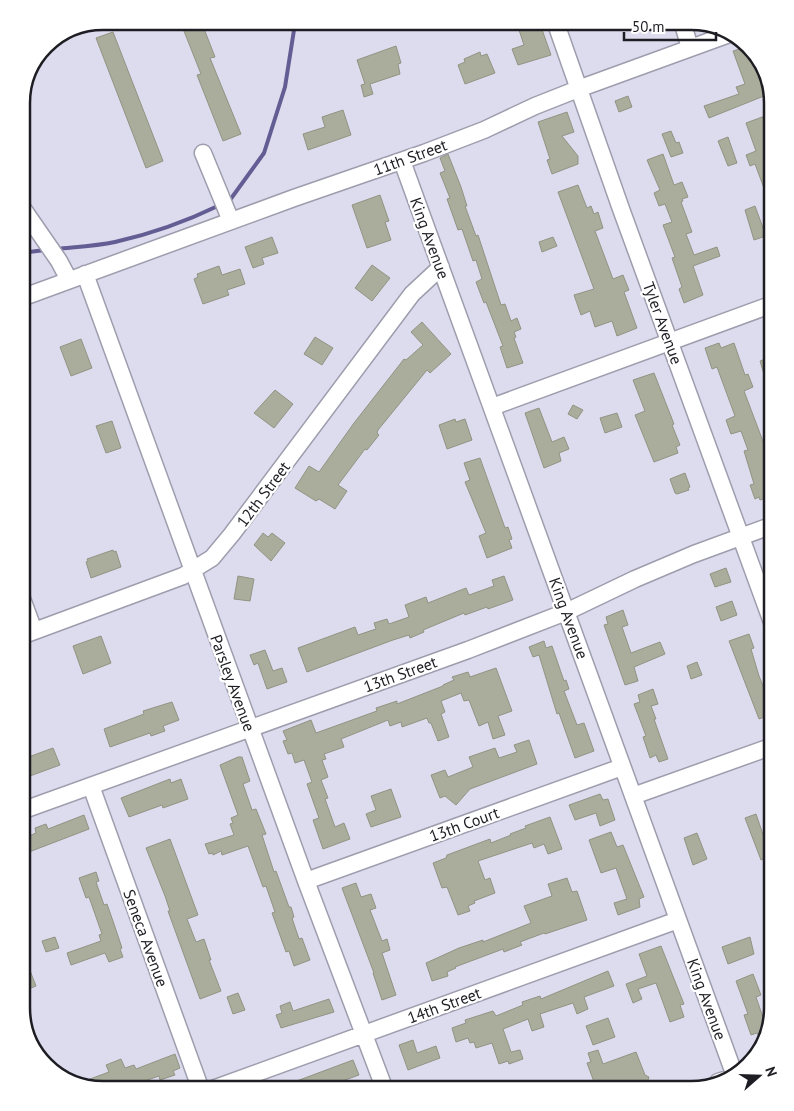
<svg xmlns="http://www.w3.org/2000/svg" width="794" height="1111" font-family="'PT Sans',sans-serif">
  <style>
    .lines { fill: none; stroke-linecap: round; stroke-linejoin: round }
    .stream { stroke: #625d93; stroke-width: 4 }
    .building { fill: #abad9c; stroke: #919383 }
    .minor-casing { stroke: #9e9dae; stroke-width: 19 }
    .minor { stroke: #fff; stroke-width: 16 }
    .labels { text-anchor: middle; stroke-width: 4.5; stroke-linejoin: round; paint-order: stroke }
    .street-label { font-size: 16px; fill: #1d1d23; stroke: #fff }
    .rim { fill: none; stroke: #1d1d23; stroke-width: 2.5 }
  </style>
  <rect width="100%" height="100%" fill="#dddcee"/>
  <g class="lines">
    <path class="stream" d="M227 202 230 200 264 153 285 87 294 30 291 21
      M57 249C76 247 96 246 115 242 151 234 187 221 220 205
      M21 253 45 250"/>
  </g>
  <path class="building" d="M180 21H201L215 57 210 58 241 134 223 141 197 75 201 74Z
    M516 21H539L551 55 518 65 512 49 524 45Z
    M113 32 163 161 146 168 96 38Z
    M396 46 401 63 398 64 400 74 370 84 373 94 364 97 361 85 365 84 357 60Z
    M746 47 762 62 769 94 709 118 704 106 739 94 736 87 745 84 733 51Z
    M480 52 481 56 487 54 495 73 465 84 458 65 465 62 464 59Z
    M628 96 632 107 619 112 615 101Z
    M343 110 351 135 308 150 303 134 325 127 322 117Z
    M567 112 574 132 562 136 578 156V164L552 174 547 160 550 159 538 122Z
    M773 113V206L771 207 755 164 750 166 746 155 756 151 746 123Z
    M671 131 676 143 679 142 683 153 671 157 662 134Z
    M728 137 737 163 728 166 718 141Z
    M448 154 461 187 467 206H465L476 236 478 235 501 305 505 304 511 321 517 318 521 329 514 332 516 337 514 338 523 363 507 368 500 347 503 346 486 302 484 303 476 282 482 279 476 260 473 261 462 229 458 230 447 199 450 198 440 173 445 171 440 158Z
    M663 154 674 185 682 182 688 197 682 199 683 201 681 202 692 232 686 234 694 255 717 247 720 256 693 266 703 295 684 303 679 289 682 287 672 258 675 257 663 225 672 222 665 204 659 206 654 193 660 190 647 160Z
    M578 185 587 208 591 206 594 214 598 212 603 228 595 231 613 279 623 275 629 290 624 292 637 328 617 336 612 321 595 327 590 311 581 315 574 295 594 289 558 192Z
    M380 195 389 221 385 222 391 240 367 248 352 205Z
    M755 206 766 236 754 240 745 210Z
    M272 237 278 253 262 258 264 264 253 268 245 247Z
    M553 237 557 246 542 252 539 242Z
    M372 265 390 278 372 301 355 288Z
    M219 266 222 275 240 269 245 284 227 290 229 295 203 304 194 279 198 277 197 274Z
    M422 322 451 354 430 373 427 370 378 430 377 433 379 435 367 450 365 449 338 485 347 491 335 509 319 499 316 501 295 488 309 466 319 472 354 423 404 359 406 360 423 345 411 332Z
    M315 337 333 348 322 365 304 354Z
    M81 339 92 368 71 376 60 347Z
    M719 343 721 348 734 343 745 375 748 374 753 387 744 391 764 444 771 442 773 447V458L764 461 773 485V496L760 500 759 497 755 499 750 485 754 484 744 451 748 450 741 431 731 434 726 420 735 416 717 367 712 369 705 348Z
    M773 356V371L764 374 760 361Z
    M654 373 674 424 672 425 680 445 676 447 678 453 654 462 635 415 645 411 633 380Z
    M275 390 293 404 274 428 254 413Z
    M573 405 583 410 577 419 568 414Z
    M539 408 552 442 564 437 569 449 559 453 561 461 544 468 525 413Z
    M617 413 622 427 605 433 600 418Z
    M455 419 456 422 465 419 472 440 447 449 439 425Z
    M112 421 121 448 106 453 96 426Z
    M480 458 505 528 508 527 512 539 509 540 512 548 487 558 479 536 486 533 465 482 470 480 464 463Z
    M685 473 690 487 688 488 689 490 677 494 675 493 670 479Z
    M263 533 268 537 272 533 285 543 271 561 254 545Z
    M113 550 114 552 116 551 121 567 91 578 86 562 88 561 87 559Z
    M726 568 731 582 715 587 710 574Z
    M238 576 254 579 250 601 234 599Z
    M504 576 513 600 488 609 487 607 465 615 464 613 423 630 424 632 410 638 409 635 393 640 307 672 298 648 355 627 358 635 376 629 374 623 387 619 389 624 409 617 405 605 426 597 428 603 466 588 469 595 494 586 492 580Z
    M732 601 737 615 721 621 716 607Z
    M623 610 628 625 622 627 631 653 660 642 665 654 634 667 638 681 625 685 604 625 608 624 606 617Z
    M749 634 754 648 751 649 759 676 769 700 773 699V714L759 719 729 641Z
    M101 636 111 663 83 674 73 646Z
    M544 641 546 648 552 646 564 681 566 680 569 689 564 691 577 725 584 723 594 751 575 758 559 713 557 714 539 655 533 657 529 647Z
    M265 650 273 671 282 668 287 682 267 689 258 663 254 665 250 655Z
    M697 662 702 675 691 679 687 666Z
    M496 668 512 711 498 716 505 735 493 739 488 722 479 726 469 700 464 701 461 693 441 701 445 712 441 714 449 737 438 741 431 723H429L427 718 402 727 401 722 390 726 388 720 341 739 344 747 324 754 326 759 322 760 328 777 321 780 328 798 325 799 335 827 344 823 350 839 323 849 313 820 319 818 307 784 312 782 304 760 295 763 292 753 288 754 283 741 287 740 283 731 311 720 316 733 377 711 376 708 397 701V704L443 686V685L454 680 452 677 468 672 470 677Z
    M653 689 658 704 651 706 656 719H654L668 759 659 762 656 755 650 758 643 737 646 736 634 704 640 702 638 695Z
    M172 702 179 720 163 726 165 731 151 736 150 733 110 747 104 729 144 714 143 711Z
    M529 740 537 764 470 789 456 805 445 796 440 798 431 775 445 770 448 777 473 767 469 757 495 748 499 758 517 752 514 745Z
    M53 748 60 765 30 776 23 759Z
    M238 757H242L250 781 243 784 252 810 256 809 266 834 262 835 274 872 276 871 289 907H291L294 917 292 918 299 939 302 938 310 960 294 966 289 951 286 952 272 913 275 912 266 886 263 887 248 846 222 855 221 851 213 855V853L209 854 205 844 234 835 230 824 233 823 231 818 238 815 220 765Z
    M170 779 171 783 181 779 188 799 163 808 162 805 129 817 121 798Z
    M391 789 401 817 371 827 366 814 376 810 371 796Z
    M600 794 603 800 608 799 615 820 600 826 596 813 575 820 569 805Z
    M756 814 767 846 769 845 773 855 761 860 745 818Z
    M84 815 89 829 29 852 24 838 36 833 35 828 46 824 48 829Z
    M550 817 562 849 548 854 544 844 534 848 532 843 478 861 485 880 490 878 495 893 474 901 475 903 468 906 470 911 458 915 447 887 442 888 433 863 446 858 447 855 490 839 491 843 511 835 510 834 526 828 525 826Z
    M611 832 617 847 623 845 644 897 639 899 640 907 618 915 614 903 627 899 616 868 601 873 589 840Z
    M697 833 707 859 693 865 684 838Z
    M170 839 198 915 187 919 196 942 204 939 211 960H209L221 991 200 999 168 911H170L165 896 146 848Z
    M96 872 99 881 96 882 104 905 107 904 114 924 122 948 120 949 123 957 109 962 105 953 71 965 67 953 101 941 99 935 102 934 89 897 86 898 79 878Z
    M567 878 572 892 577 891 587 920 545 934 544 933 520 942 522 945 504 952 503 949 455 967 456 968 447 972 448 976 432 981 426 963 459 948 483 940V942L531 923 524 906 552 896 548 884Z
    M356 883 361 897 371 894 376 908 370 910 382 941 387 939 390 950 382 953 396 995 382 1000 373 973H374L342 888Z
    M55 937 59 948 46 952 42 941Z
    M750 937 754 954 728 964 722 947Z
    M661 946 684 1004 680 1005 684 1017 670 1022 656 983 638 989 642 999 633 1003 626 984 647 976 639 954Z
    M29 968 36 986 21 992V971Z
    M608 971 614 986 584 997 588 1009 577 1014 573 1003 540 1014 544 1027 532 1031 528 1019 503 1029 511 1052 520 1050 523 1059 509 1064 508 1061 499 1064 492 1043 476 1048 474 1042 470 1043 468 1038 456 1042 452 1028 466 1023 465 1020 493 1011 496 1016 523 1005 522 1002 540 996 541 999Z
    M753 974 761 995 756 997 765 1023 769 1022 763 1045 757 1033 751 1035 744 1015 748 1014 736 981Z
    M238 993 245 1010 233 1014 227 997Z
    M329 999 334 1012 281 1028 276 1015 282 1013 280 1006 290 1002 293 1011Z
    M608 1018 615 1037 593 1045 586 1026Z
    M413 1040 417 1053 436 1046 440 1058 408 1070 399 1045Z
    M598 1050 603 1064 636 1052 645 1075 649 1077 646 1087 625 1081 597 1090 587 1063 591 1062 588 1053Z
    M175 1054 180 1068 173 1071 175 1075 160 1080 159 1076 136 1084 137 1086 127 1090H98L93 1088 90 1079 109 1072 106 1065 121 1059 125 1068 134 1065 136 1069Z
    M353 1060 359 1075 317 1090H296L294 1082Z"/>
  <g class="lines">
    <g class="minor-casing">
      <path id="minor" d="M555 21 621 209 773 625
        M682 21 690 48
        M203 153 231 221
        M402 161 735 1076
        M21 206 59 261 69 280
        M85 274 306 881 385 1090
        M21 298 294 198 424 153 484 130 535 106 578 89 732 33
        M492 407 773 304
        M21 596 34 631
        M21 636 183 576 212 558 232 534 412 294 441 267
        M91 786 201 1090
        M633 796 773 746
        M21 811 468 650 566 612 635 579 694 554 773 525
        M306 881 622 767
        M718 1082 734 1077
        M210 1090 678 920"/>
    </g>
    <use href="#minor" class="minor"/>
  </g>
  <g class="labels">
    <g class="street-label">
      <text transform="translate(410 157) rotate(-20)" y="6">11th Street</text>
      <text transform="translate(430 238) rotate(70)" y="6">King Avenue</text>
      <text transform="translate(663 323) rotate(70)" y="6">Tyler Avenue</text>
      <text transform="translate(263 494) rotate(-53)" y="6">12th Street</text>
      <text transform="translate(569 618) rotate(70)" y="6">King Avenue</text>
      <text transform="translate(400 674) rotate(-20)" y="6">13th Street</text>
      <text transform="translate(233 683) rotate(70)" y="6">Parsley Avenue</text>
      <text transform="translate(464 824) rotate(-20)" y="6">13th Court</text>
      <text transform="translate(146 938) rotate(70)" y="6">Seneca Avenue</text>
      <text transform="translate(707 999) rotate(70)" y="6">King Avenue</text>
      <text transform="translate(444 1005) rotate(-20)" y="6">14th Street</text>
    </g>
  </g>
  <path d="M0 0H794V1111H0ZM103 30H691A73 73 0 0 1 764 103V1008A73 73 0 0 1 691 1081H103A73 73 0 0 1 30 1008V103A73 73 0 0 1 103 30Z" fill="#fff" fill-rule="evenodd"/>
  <path class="rim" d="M103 30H691A73 73 0 0 1 764 103V1008A73 73 0 0 1 691 1081H103A73 73 0 0 1 30 1008V103A73 73 0 0 1 103 30Z"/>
  <g transform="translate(759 1076) rotate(70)" stroke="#ffffff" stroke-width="4" paint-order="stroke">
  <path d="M0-4L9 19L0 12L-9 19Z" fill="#1d1d23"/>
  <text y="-8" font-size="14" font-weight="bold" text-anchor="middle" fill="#1d1d23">N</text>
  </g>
  <path d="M624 32v8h92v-8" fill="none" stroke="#1d1d23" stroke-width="2.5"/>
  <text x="632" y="32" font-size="15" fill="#1d1d23" stroke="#ffffff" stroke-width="4" paint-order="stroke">50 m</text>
</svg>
